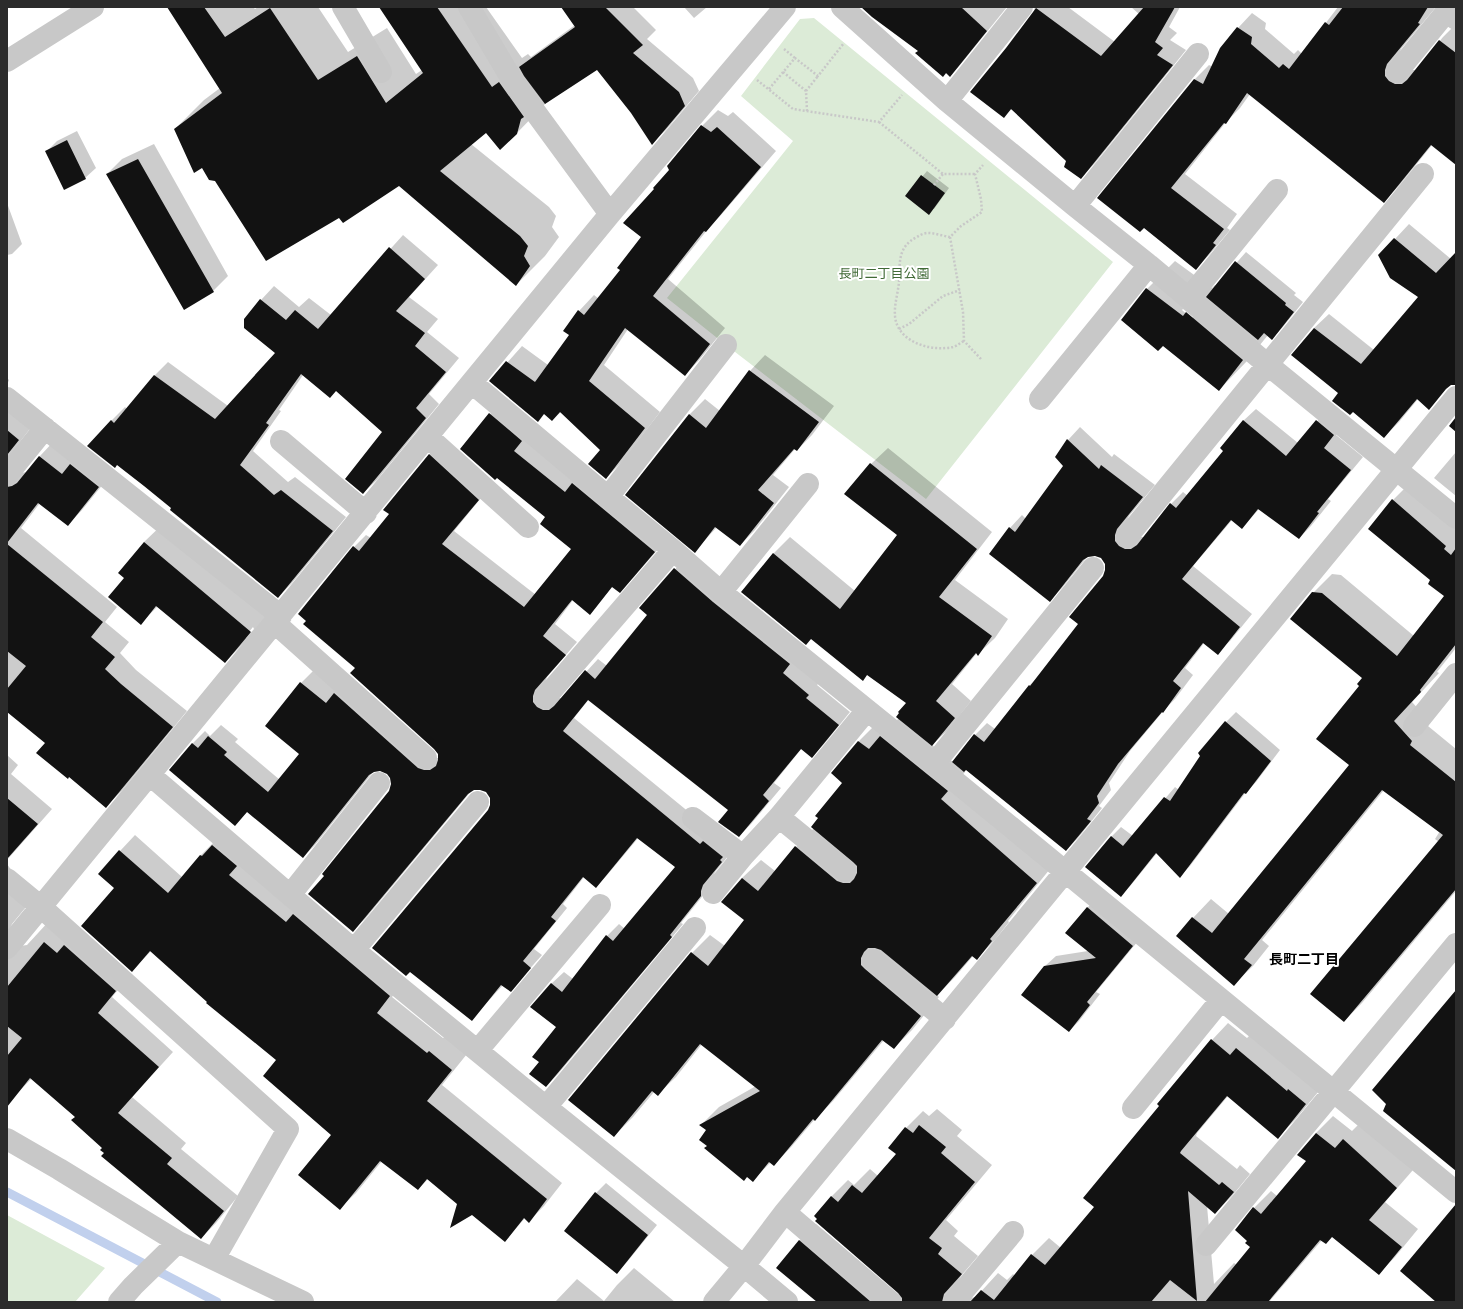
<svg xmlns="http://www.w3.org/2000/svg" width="1463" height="1309" font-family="Manrope,'Noto Sans JP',sans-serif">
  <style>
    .green { fill: #dcebd7 }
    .shadow { fill: #0003; fill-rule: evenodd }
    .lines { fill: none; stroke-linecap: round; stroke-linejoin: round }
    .stream { stroke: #c1d0ed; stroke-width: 9 }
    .building { fill: #121212 }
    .path { stroke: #c8c8c8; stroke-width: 2.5; stroke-dasharray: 2 2; stroke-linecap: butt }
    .minor { stroke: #c8c8c8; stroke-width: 22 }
    .labels { text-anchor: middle; stroke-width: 4; stroke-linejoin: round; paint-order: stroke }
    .park-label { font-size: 13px; fill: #406a36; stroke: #fff }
    .neighbourhood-label { font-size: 14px; font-weight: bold; fill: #000; stroke: #fff }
  </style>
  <rect width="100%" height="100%" fill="#fff"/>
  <path class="green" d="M814 18 1113 262 926 499 726 345 667 298 793 141 741 96 800 19Z
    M7 1215 105 1268 75 1302H7Z"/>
  <path class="shadow" d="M168 7H253L255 9 258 7H318L348 52 387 28 416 74 422 70 385 7H486L522 58 528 54 531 57 575 25 562 7H633L656 30 647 39 693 78 699 91 666 130 652 143 632 113 597 69 546 102 545 104 516 134 486 131 471 144 549 207 556 216 552 227 559 237 545 256 516 285 399 185 339 217 216 180 175 129 204 100 220 88Z
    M684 7H707L694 18Z
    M862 7H1007L960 65 950 75 947 73 943 76 919 51Z
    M1035 7H1068L1115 42 1139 14 1131 7H1180L1169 27 1177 33 1170 40 1186 50 1095 163 1081 178 1067 161 1012 109 1004 116Z
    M1338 7H1436L1401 49 1399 55 1410 70H1416L1443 37 1456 24V164L1432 145 1398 187 1383 201 1250 94 1240 108 1226 122 1185 174 1237 214 1227 228 1230 230 1210 254 1196 268 1144 227 1099 198 1195 79 1209 65 1213 67 1238 28 1252 13 1266 23 1265 29 1294 54 1298 50 1302 54Z
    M718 110 728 116 733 112 776 151 721 215 708 229 668 279 725 328 700 359 685 375 628 329 604 365 660 412 622 462 606 478 601 449 561 412 552 420 545 413 491 381 522 346 548 365 570 335 564 331 579 311 594 295 599 299 621 270 642 237 656 189 702 126Z
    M77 131 96 168 85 178 46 152 57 141Z
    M154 144 228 276 213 291 107 174 122 159Z
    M927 171 949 188 934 209 906 196Z
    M7 203 22 244 12 254 7 255Z
    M1409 224 1451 259 1456 253V363L1418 399 1399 422 1384 437 1339 393 1314 328 1329 314 1374 350 1420 296 1395 239Z
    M403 235 438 265 409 297 438 319 427 332 459 358 429 394 439 404 377 480 363 493 384 432 337 390 303 375 279 410 281 411 253 451 288 482 295 477 346 517 292 583 278 597 172 508 111 421 125 407 127 409 155 375 168 362 228 406 277 353 261 300 274 286 299 307 309 298 331 315Z
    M1246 252 1296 293 1294 295 1303 302 1282 328 1272 338 1268 335 1247 361 1219 390 1147 289 1175 261 1212 288 1215 285 1216 286ZM1183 309 1193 317 1192 319 1182 310Z
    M765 355 834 406 812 435 797 450 795 449 773 475 789 487 755 530 740 545 717 527 695 551 627 495 690 414 705 399 720 411 750 371Z
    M7 378 9 380 7 385Z
    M502 402 667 539 632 579 613 586 590 613 573 600 555 624 577 642 547 677 545 683 556 698H562L598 659 607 666 648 614 640 608 687 556 820 682 817 685 850 712 824 744 812 756 802 748 774 783 781 788 751 824 739 836 730 809 589 699 574 718 734 849 715 872 713 878V883L681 923 683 924 558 1074 546 1086 540 1061 557 1027 551 984 564 972 573 979 607 936 619 924 625 929 676 867 639 837 608 874 596 887 584 877 563 904 567 908 534 949 542 955 510 991 503 985 471 1020 488 811 491 805V798L486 791 480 789 472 790 365 919 352 931 325 875 390 791 392 785 391 778 388 773 381 770 374 771 315 845 303 857 248 811 235 824 171 770 193 743 205 731 210 736 221 725 238 739 235 742 280 780 301 754 266 726 301 683 313 671 436 758H439V754L435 748 356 667 354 547 366 535 371 538 390 514 429 455 442 443 490 487 454 531 536 595 573 549 546 517 490 414Z
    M7 403 33 425 12 452 9 458 20 473 27 472 40 456 54 441 113 472 82 510 68 525 40 503 21 528 117 607 105 622 129 642 120 653 136 670 187 711 121 792 106 806 46 743 7 710Z
    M1329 408 1346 422 1336 435 1363 457 1328 499 1331 501 1311 526 1299 538 1260 508 1242 528 1232 520 1193 566 1252 614 1230 641 1217 653 1204 643 1185 668 1193 675 1175 699 1165 709 1130 751 1109 783 1111 790 1099 806 1102 808 1078 838 1066 850 966 768 964 771 965 772 958 780 1054 864 1008 921 1009 922 995 940 977 958 973 956 955 977 937 995 939 997 912 1030 894 1048 884 1040 833 1101 815 1119 792 1146 774 1165 771 1162 753 1180 708 1146 707 1130 701 1125 719 1107 756 1086 702 1044 676 1077 657 1095 654 1092 633 1117 614 1136 692 953 710 935 725 946 746 920 723 902 742 878 761 860 775 871 796 847 814 828 844 782 832 773 859 741 877 723 887 731 899 718 907 702 868 674 863 679 812 638 742 592 774 553 790 537 855 591 898 534 871 464 888 448 992 532 955 580 1008 619 995 638 978 654 977 653 952 684 971 701 949 729 932 745 953 762 975 735 987 723 995 729 1029 686 1039 676 1079 624 1106 571 1105 563 1101 557 1095 555 1088 556 1062 588 1050 600 1010 528 1022 515 1026 519 1065 466 1056 457 1068 440 1080 427 1112 457 1114 454 1155 485 1129 516 1127 521 1138 537H1145L1171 504 1183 492 1188 496 1225 450 1243 421 1256 409 1298 443Z
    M1456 452V496L1434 478Z
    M1411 482 1456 520V648L1437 672 1439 673 1412 702 1430 722 1428 726 1456 749V891L1362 1003 1344 1021 1439 842 1435 839 1440 831 1384 790 1262 940 1269 946 1253 966 1234 984 1193 918 1211 899 1229 914 1350 765 1361 686 1363 678 1313 593 1332 574 1341 575 1414 636 1445 596 1432 580 1393 500Z
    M167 520 273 608 248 639 225 662 158 606 141 623 126 578 144 542ZM253 627 254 629 246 638H244Z
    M1236 712 1280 750 1256 782 1246 792 1190 866 1180 876 1157 853 1131 885 1121 895 1111 837 1121 827 1133 836 1175 787 1179 790 1226 722Z
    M7 755 18 765 11 774 52 809 7 860Z
    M135 835 182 877 201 855 216 840 405 980 392 997 443 1038 445 1037 467 1054 442 1085 562 1183 544 1206 529 1221 525 1218 505 1241 428 1179 418 1189 382 1161 356 1193 340 1208 333 1134 278 1060 151 951 132 971 116 888 120 851Z
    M7 864 14 874 35 896 12 924 9 931 20 946 27 945 50 920 130 976 112 997 173 1052 132 1097 186 1143 181 1149 238 1196 216 1223 201 1238 105 1153 103 1148 76 1117 32 1078 11 1100 7 1097Z
    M1097 898 1143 935 1096 992 1100 994 1079 1021 1069 1031 1045 966 1056 956 1088 951 1087 908Z
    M1228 1023 1247 1038 1254 1031 1323 1086 1295 1120 1278 1137 1228 1096 1197 1133 1196 1136 1237 1169 1240 1165 1250 1174 1232 1196 1215 1213 1207 1206 1214 1284 1234 1263 1237 1265 1252 1247 1254 1208 1271 1191 1277 1196 1307 1161 1316 1133 1333 1116 1352 1131 1360 1123 1413 1170 1385 1202 1418 1229 1395 1257 1378 1274 1332 1236 1322 1240 1269 1302H818L799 1241 816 1224 902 1297 831 1197 848 1180 854 1185 870 1169 878 1176 897 1153 906 1128 923 1111 929 1116 937 1109 962 1130 957 1136 992 1165 946 1220 958 1231 954 1236 978 1256 961 1276 958 1282 970 1298 976 1297 998 1273 1007 1280 1013 1274 1015 1276 1032 1255 1049 1238 1061 1248 1095 1207 1160 1106 1212 1040Z
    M606 1183 657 1225 627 1262 617 1272 596 1193Z
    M634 1268 675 1302H555L577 1279 604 1301 617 1285Z"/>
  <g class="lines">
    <path class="stream" d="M7 1192 217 1302"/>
  </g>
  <path class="building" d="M167 7H204L225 37 270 8 318 80 357 56 386 103 423 73 379 7H437L492 87 499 82 524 117 521 119 517 134 500 150 486 133 440 171 520 236 528 246 524 256 530 266 516 286 399 186 343 223 339 218 266 261 215 181 209 180 202 168 194 173 174 129 222 93Z
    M561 7H605L643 45 633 53 679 92 685 106 652 145 631 113 597 70 545 104 524 76 519 67 575 27Z
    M861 7H961L987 31 950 77 946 73 943 77 915 53 918 51 872 17Z
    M1144 7H1175L1155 42 1163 48 1157 55 1173 65 1081 179 1064 167 1066 161 1011 109 1004 118 970 92 1006 48 1036 8 1101 56Z
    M1343 7H1428L1418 23 1420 24 1387 64 1385 70V76L1389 81 1395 84H1402L1407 80 1439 40 1456 53V165L1431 145 1384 203 1247 93 1226 124 1224 123 1171 188 1224 229 1213 243 1216 245 1196 270 1144 228 1140 232 1097 198 1194 79 1203 84 1220 48 1237 27 1252 37 1251 44 1279 68 1283 64 1289 69 1325 22 1329 25Z
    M701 125 711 132 717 127 761 167 706 232 704 231 653 296 710 344 685 376 625 328 589 381 645 428 606 479 588 464 600 450 560 412 552 421 544 414 538 422 489 381 506 361 535 382 569 335 563 331 578 310 584 315 620 270 617 268 641 237 623 223 654 189 653 188 669 170 667 166Z
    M67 140 86 179 64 190 45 151Z
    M138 159 214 292 184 310 106 174Z
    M921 175 945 193 929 215 905 196Z
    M1394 238 1436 273 1456 252V385H1451L1446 389 1429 410 1417 399 1384 438 1353 412 1350 415 1332 401 1338 393 1291 355 1314 328 1361 364 1418 297 1390 278 1378 255Z
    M389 247 425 279 396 311 425 333 415 346 446 372 416 408 426 418 363 494 345 479 382 432 336 391 330 398 301 374 266 423 269 425 240 465 274 495 281 490 333 531 278 598 170 510 171 508 144 486 117 465 115 468 87 446 111 420 114 423 154 375 215 419 275 353 244 328V319L260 299 286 320 295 310 318 329Z
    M1235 261 1286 303 1285 305 1294 312 1272 340 1264 333 1258 340 1206 297Z
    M1146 288 1183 316 1186 312 1243 360 1219 391 1163 346 1158 351 1121 320Z
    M749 370 819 422 797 451 794 449 758 490 774 503 740 546 715 527 695 553 625 495 689 414 706 428Z
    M489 413 522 441 514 451 565 492 572 483 655 552 620 593 612 587 590 615 572 600 543 636 566 655 535 690 533 696V702L537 707 543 710H549L554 706 585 670 595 679 647 615 639 608 674 568 713 602 790 664 783 673 809 695 806 698 839 725 812 758 801 749 763 795 769 801 739 837 718 822 728 810 588 700 563 731 700 844 703 841 723 857 720 860 722 862 703 885 701 891V896L670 935 672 937 546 1087 529 1074 539 1062 532 1057 556 1027 530 1007 551 983 562 992 606 935 613 941 675 867 637 838 596 888 583 877 551 917 556 921 523 961 531 968 511 992 501 985 472 1021 410 972 406 976 372 948 488 810 490 805V798L486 792 480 790H474L468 794 353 932 308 894 324 876 322 874 389 791 391 784 390 778 387 774 380 771 374 772 369 775 303 858 247 812 235 826 169 770 192 743 198 748 208 736 227 752 224 755 268 792 299 754 265 726 300 682 326 703 334 693 418 768 424 770H430L436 766 438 760V754L434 749 350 673 355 668 303 624 306 621 298 614 353 546 359 551 389 514 383 510 429 454 479 500 442 544 524 607 571 549 540 524 545 517 497 478 495 480 460 449Z
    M1456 417V432L1449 426Z
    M1243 420 1286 456 1316 420 1334 435 1324 448 1351 470 1317 512 1319 513 1299 539 1258 509 1242 529 1231 520 1182 579 1240 627 1218 655 1203 643 1173 681 1181 688 1163 713 1162 712 1118 764 1097 796 1099 803 1087 819 1091 821 1066 851 966 770 964 772 952 762 974 734 984 742 1029 685 1030 686 1078 624 1069 617 1103 576 1105 570V564L1101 558 1095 556 1088 557 1083 560 1050 602 989 554 1009 527 1015 532 1063 466 1055 457 1067 439 1099 469 1101 465 1143 497 1117 529 1115 535V541L1119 546 1125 549H1131L1137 545 1170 503 1176 508 1223 451 1220 448Z
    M7 430 19 440 7 455Z
    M39 456 62 474 70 464 99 487 68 526 38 503 7 543V487L12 486 17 483Z
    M870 463 977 549 939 597 992 636 978 656 976 653 936 701 955 718 932 746 896 717 899 713 898 712 906 703 867 675 863 681 811 639 806 645 741 592 773 553 840 609 897 535 844 494Z
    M1392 499 1446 546 1444 549 1451 555 1456 548V644L1420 690 1421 692 1394 721 1412 741 1410 745 1456 782V889L1344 1022 1310 994 1443 835 1382 790 1244 959 1252 965 1234 986 1176 936 1192 917 1212 933 1349 765 1316 739 1359 686 1357 684 1362 678 1290 619 1312 592 1322 593 1397 656 1444 596 1428 584 1430 580 1368 529Z
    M144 542 251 632 225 663 156 606 141 625 108 597 124 578 118 573Z
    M7 544 103 622 91 637 115 657 105 669 121 684 173 727 106 808 69 777 68 779 36 753 45 743 7 712V689L26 666 7 651Z
    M1225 721 1271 761 1246 794 1244 793 1180 878 1156 853 1121 897 1085 867 1111 836 1123 846 1164 797 1170 801 1200 756 1198 753Z
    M880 736 948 791 941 799 1037 883 990 939 992 941 977 960 972 956 937 996 881 950 875 948H868L864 952 861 958V965L865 969 921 1016 894 1049 882 1040 815 1121 813 1119 774 1166 769 1162 753 1182 747 1177 744 1181 704 1148 707 1146 699 1140 706 1130 699 1125 760 1091 700 1044 658 1096 652 1091 614 1137 568 1100 691 952 708 966 744 920 721 902 742 878 758 891 795 846 837 881 843 883H850L854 879 857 873V866L853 862 811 827 818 818 815 816 842 783 831 773 858 741 869 749Z
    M7 798 38 824 7 859Z
    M212 845 237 866 229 875 286 922 293 914 390 996 377 1013 427 1053 429 1051 452 1070 427 1101 547 1199 529 1223 524 1218 505 1242 472 1215 450 1228 457 1204 427 1179 418 1190 380 1161 340 1210 298 1175 331 1135 263 1076 276 1060 206 1003 207 1002 150 951 132 972 81 926 114 888 98 874 119 850 168 893 200 855 202 856Z
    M1087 907 1133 946 1087 1002 1090 1005 1069 1032 1021 995 1044 966 1096 958 1065 933Z
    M44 942 57 953 64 945 116 991 98 1013 159 1067 118 1113 172 1158 167 1164 224 1211 201 1239 101 1156 104 1153 100 1150 102 1148 71 1120 75 1117 30 1078 7 1107V1056L22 1038 7 1026V987Z
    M1456 990V1171L1383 1111 1386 1104 1372 1090Z
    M1211 1039 1230 1055 1236 1048 1287 1091 1288 1089 1306 1104 1278 1139 1227 1096 1181 1151 1180 1153 1219 1185 1222 1182 1234 1192 1215 1214 1188 1191 1197 1301 1170 1280 1151 1302H970L981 1290 994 1300 1031 1254 1045 1265 1094 1207 1083 1198 1159 1106 1157 1104Z
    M919 1125 946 1147 941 1153 975 1182 929 1238 942 1248 938 1254 962 1274 944 1294 942 1302H902V1298L898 1293 815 1221 817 1219 814 1216 831 1196 838 1202 852 1185 862 1193 896 1154 888 1148 905 1127 913 1133Z
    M1316 1133 1335 1148 1343 1139 1397 1188 1369 1220 1402 1247 1379 1275 1332 1237 1326 1244 1320 1240 1268 1302H1205L1250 1247 1245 1243 1247 1241 1235 1230 1253 1207 1261 1214 1306 1161 1297 1155Z
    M595 1192 648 1235 617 1274 564 1231Z
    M1456 1204V1302H1436L1400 1271Z
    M799 1240 871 1302H817L776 1268Z"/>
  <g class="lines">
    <path class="path" d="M784 49 795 58
      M783 72 806 91 807 111
      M757 80 793 109 879 122 902 95
      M769 89 795 58 818 76 844 43
      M806 91 818 76
      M879 122 943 174H975
      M934 185 943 174
      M950 237C943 236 935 233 928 233 924 233 920 235 917 237 897 247 900 263 899 282 898 293 894 305 895 316 897 342 931 352 953 347 957 346 960 343 964 341
      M899 329 909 324 943 296 960 290
      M981 359 964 341 963 312 950 237 961 226 982 212 981 199 975 174 983 165"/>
    <path class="minor" d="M343 7 381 72
      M469 7 514 83 610 214
      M842 7 947 101 1075 206 1149 265 1268 365 1456 518
      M7 61 93 7
      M1397 72 1447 11 1456 19
      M947 101 1022 7
      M1075 206 1198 54
      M1189 298 1277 190
      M472 383 608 497 673 550 721 592 934 764 1456 1192
      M7 398 281 616
      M1040 399 1149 265
      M428 437 528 527
      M281 441 366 513
      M7 475 45 428
      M608 497 726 345
      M1127 537 1423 174
      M721 592 808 484
      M275 623 426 758
      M545 698 673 550
      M1414 726 1456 674
      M934 764 1093 568
      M150 775 354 950 546 1107 744 1266 787 1302
      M779 817 845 871
      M693 818 743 856 779 817 867 710
      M7 879 41 907 288 1129 214 1259
      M713 893 743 856
      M290 895 379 783
      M7 948 610 214 785 7
      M354 950 478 802
      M873 960 945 1019
      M478 1050 600 905
      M546 1107 695 928
      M1133 1108 1221 1000
      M7 1139 59 1169 178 1242 133 1286 119 1302
      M785 1212 890 1302
      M178 1242 303 1302
      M1206 1245 1456 944
      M714 1302 744 1266 785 1212 1456 397
      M954 1302 1013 1232"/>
  </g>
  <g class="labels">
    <g class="park-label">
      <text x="884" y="278">長町二丁目公園</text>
    </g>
    <g class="neighbourhood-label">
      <text x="1304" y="964">長町二丁目</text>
    </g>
  </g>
  <rect width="1463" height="1309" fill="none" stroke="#2b2b2b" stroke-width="16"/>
</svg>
